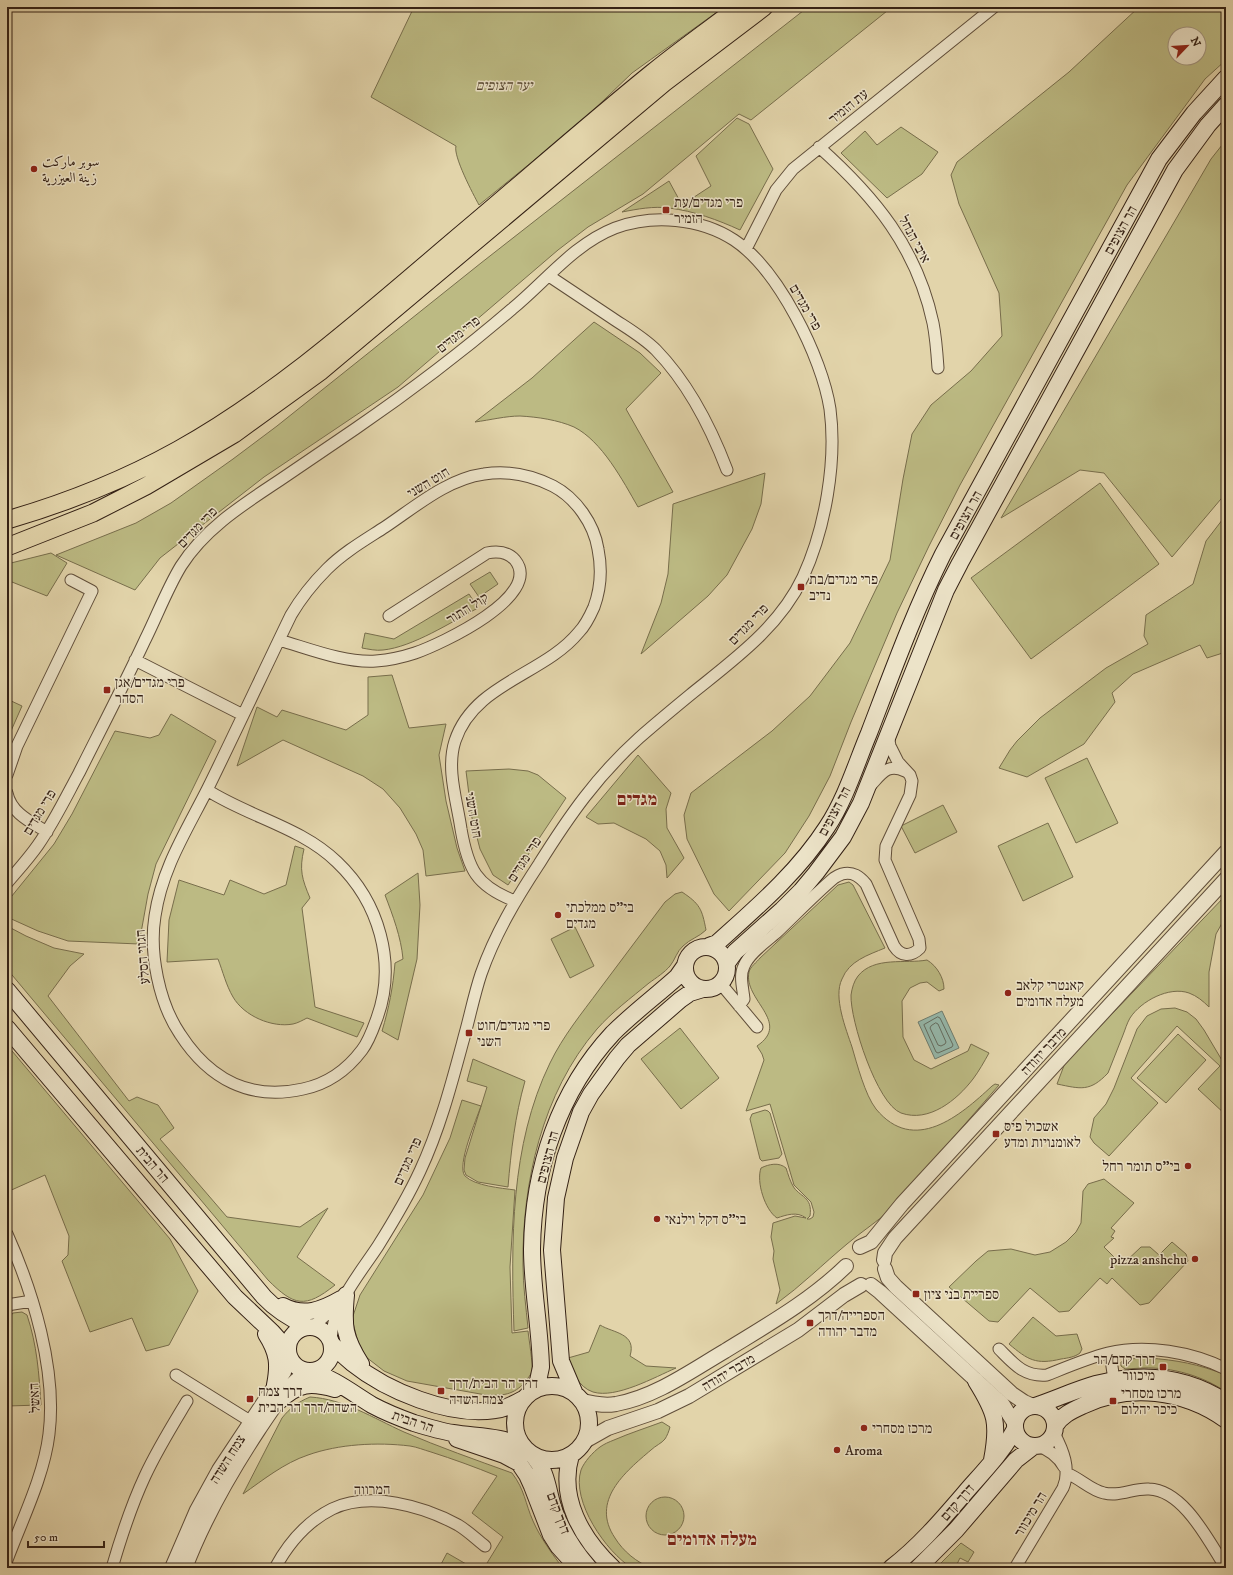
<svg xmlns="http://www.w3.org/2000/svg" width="1233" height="1575" font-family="'IM FELL DW Pica',Amiri,'Frank Ruhl Libre',serif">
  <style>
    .green { fill: #bcba83; stroke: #786e4c; fill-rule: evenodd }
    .water { fill: #95b8ab; stroke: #6e7c6f }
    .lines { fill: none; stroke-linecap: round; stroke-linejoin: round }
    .shore { stroke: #646c60; stroke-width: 1 }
    .minor-casing { stroke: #604e3a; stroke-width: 13 }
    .tertiary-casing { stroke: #604e3a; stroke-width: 16 }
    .secondary-casing { stroke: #342115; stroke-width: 18 }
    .primary-casing { stroke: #342115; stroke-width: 19 }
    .minor { stroke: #ece3c8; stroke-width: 11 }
    .tertiary { stroke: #ece3c8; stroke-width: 14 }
    .secondary { stroke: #ece3c8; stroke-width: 16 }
    .primary { stroke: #e2d4aa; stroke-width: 17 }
    .poi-dot { fill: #8f2418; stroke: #ece3c8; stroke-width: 1.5 }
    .labels { text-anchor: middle; stroke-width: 3; stroke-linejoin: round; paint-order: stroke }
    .park-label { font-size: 14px; font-style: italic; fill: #564730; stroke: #ece3c8 }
    .street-label { font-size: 14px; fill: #342115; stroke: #ece3c8 }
    .poi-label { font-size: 14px; fill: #342115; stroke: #ece3c8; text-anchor: start }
    .district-label { font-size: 18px; font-weight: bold; fill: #7a1f14; stroke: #ece3c8 }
  </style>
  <rect width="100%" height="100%" fill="#e2d4aa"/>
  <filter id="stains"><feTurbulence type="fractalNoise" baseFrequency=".005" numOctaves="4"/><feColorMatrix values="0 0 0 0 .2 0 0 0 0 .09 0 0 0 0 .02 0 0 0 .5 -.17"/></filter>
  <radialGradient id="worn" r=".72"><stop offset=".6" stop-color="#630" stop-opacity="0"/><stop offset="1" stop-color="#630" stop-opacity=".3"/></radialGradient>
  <path class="green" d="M414 7H724L632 73 581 122 479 205C473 194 453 156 456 146L371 97Z
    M808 7H892L751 120 739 114 643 194 588 227 558 250 398 387 264 477 160 558 135 590 56 555 136 523 171 503 233 459 277 426 481 263Z
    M1139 7H1226V60L1205 79 1127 185 960 485 929 546 897 613 851 722 830 776 809 816 785 853 729 911 714 894 687 839 684 815 691 793 772 731 810 696 850 643 890 560 903 479 912 434 931 405 971 371 1002 336 999 293 959 204 951 175 957 162 1069 72ZM1175 34H1199V58H1175Z
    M737 118 749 124 773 169 740 230C718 220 694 211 669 208 653 206 638 209 622 212L669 181 682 205 711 186 696 156Z
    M901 127 938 152 922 174 887 198 841 153 865 131 877 145Z
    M1226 140V493L1172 557 1104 473 1080 470 1001 518 1211 159Z
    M594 322 640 353 661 373 626 409 673 492 638 507C623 481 602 441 574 427 558 420 538 417 520 416 506 416 490 420 475 422L532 378Z
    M765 473 761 504 752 529 727 575 708 596 641 654 661 603 668 574 673 504Z
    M1100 483 1159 564 1031 659 971 578Z
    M1226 515V652L1207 658 1200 645 1133 674 1112 693 1115 702 1084 744 1027 777 999 768 1010 750 1017 741 1040 718 1106 668 1148 644 1144 636 1146 615 1193 584 1206 541Z
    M51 553 67 563 47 596 7 580V564Z
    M490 572 498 584 479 597 470 584Z
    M469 594 478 608C451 622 413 647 383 650 376 651 368 649 362 648L365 633 394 639Z
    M392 675 409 728 446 724 439 755 446 801 457 848 465 871 426 876 423 850 416 834 400 808 383 789 363 776 283 740 237 766 257 707 277 717 282 710 346 730 368 715V677Z
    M7 699 22 706 7 740Z
    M171 714 216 741 156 864 148 894 139 944 68 941 38 931 7 917V902L54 844 72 814 115 731 150 738 159 735Z
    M638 755 671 793 666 809 667 828 684 858 667 878 666 865 660 851 646 839 614 823 598 824 586 817Z
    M1087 758 1118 823 1076 843 1045 778Z
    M509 769 528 771 538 775 566 798 508 885 493 875 480 849 472 818 466 771Z
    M943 805 957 832 915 853 901 826Z
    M1048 823 1073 877 1023 901 998 846Z
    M295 846 304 849C299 870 302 879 310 898L302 908 315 1007 364 1023 357 1037 307 1018C303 1020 298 1023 293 1024 272 1028 244 1016 233 997 226 985 223 972 218 959L167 962 169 920 179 880 224 895 230 880 264 894 286 885Z
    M418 873 420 905 417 959 398 1040 382 1031C389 1008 393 987 395 963L403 959C401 937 393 916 385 895Z
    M849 882 853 885 885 948C868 955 849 961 842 979 833 997 846 1029 852 1047 857 1064 865 1095 876 1109 914 1155 960 1116 992 1086L995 1084 999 1085 891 1209C877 1222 861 1232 847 1244 823 1264 801 1286 776 1304L780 1290 773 1259 774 1251 771 1237 773 1223 795 1216 806 1218C797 1211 786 1215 777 1218 765 1210 756 1182 761 1168 769 1164 779 1162 786 1168 788 1174 790 1181 793 1186 799 1197 813 1196 810 1216L807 1219H810L813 1217 814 1212 811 1202 794 1185 770 1104 746 1111 764 1060 762 1054 757 1046C792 1022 743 1000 749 972 750 967 757 962 760 958L838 885Z
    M682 892C700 904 702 909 706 930 699 937 690 939 683 946 677 951 675 960 670 966 665 972 656 978 649 983 631 998 612 1012 597 1029 542 1093 522 1183 523 1265 523 1286 526 1307 528 1328L514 1331C511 1242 510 1145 550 1063 563 1036 582 1013 599 990 621 961 643 931 665 902L675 894Z
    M1226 895V916L1216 934 1209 972V1007C1203 1001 1197 996 1189 993 1169 986 1141 1001 1130 1018 1127 1023 1125 1030 1123 1035 1118 1048 1113 1060 1108 1073 1090 1092 1081 1089 1057 1084L1065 1063Z
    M7 926 26 936 54 948 84 954 70 966 48 996 129 1101 137 1097 158 1105 174 1128 160 1139 227 1217 300 1227 328 1208 297 1257 335 1285C305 1309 294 1306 268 1280L7 969Z
    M575 927 594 966 570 978 551 939Z
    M927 960C937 966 944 978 944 989L939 991 927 982 920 983 910 988 902 1001 903 1037 914 1060 931 1069 968 1051 971 1044 989 1053C984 1062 979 1071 973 1079 957 1100 929 1123 901 1113 877 1104 850 1020 851 995 852 988 854 981 858 976 874 956 906 964 927 960Z
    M1175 1008 1187 1012 1196 1019 1204 1030 1226 1067V1115L1198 1089 1220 1066 1177 1026 1131 1078 1158 1103 1109 1156 1094 1143 1090 1137 1094 1118 1106 1104 1114 1088 1137 1029 1147 1016 1161 1009Z
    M680 1028 719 1078 681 1109 641 1059Z
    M1178 1034 1206 1060 1166 1103 1137 1078Z
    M7 1045 170 1239 198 1291 169 1345 146 1351 132 1318 90 1332 62 1261 68 1255 69 1236 45 1175 7 1192Z
    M473 1059 525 1081C515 1116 511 1151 508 1187L478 1182 466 1175 464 1170 465 1158 487 1087 467 1081Z
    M462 1100 481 1106C477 1118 456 1166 465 1176 475 1186 501 1188 515 1190L510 1267 512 1333 528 1331C529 1340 533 1364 532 1371 531 1375 527 1379 525 1382 514 1395 502 1396 486 1395L407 1381 384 1371 366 1357 358 1342 352 1319 360 1295 423 1195 450 1138Z
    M765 1110 768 1111 770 1113 782 1154 779 1158 762 1161 760 1159 750 1119 752 1114Z
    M1104 1179 1134 1203 1111 1228 1115 1231 1111 1237 1114 1238 1104 1247 1122 1265 1141 1247H1150L1159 1255 1172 1242 1186 1254 1188 1261 1149 1303 1140 1305 1112 1278 1107 1284 1100 1278 1069 1311 1059 1312 1030 1288 998 1322 989 1321 949 1287 976 1261 988 1251 1011 1249 1035 1255 1050 1252 1066 1242 1076 1232 1081 1223 1083 1191 1088 1184Z
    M22 1312 27 1315C37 1345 39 1373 41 1405L7 1406V1323L8 1319 13 1313Z
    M1033 1317 1056 1336 1077 1334 1082 1349 1080 1353C1075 1357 1068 1358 1061 1359 1036 1365 1028 1360 1009 1344Z
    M600 1325C613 1333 637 1333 630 1356L646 1366 676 1368C655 1377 616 1399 593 1392 578 1387 572 1371 568 1358L589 1352Z
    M1148 1358C1177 1360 1198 1364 1226 1375V1392C1203 1376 1172 1367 1143 1368 1137 1368 1131 1369 1125 1369L1121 1366V1362L1127 1359Z
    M310 1397C344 1399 373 1418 404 1432 439 1447 476 1460 512 1473 525 1490 525 1503 533 1521 540 1537 552 1554 563 1568H484L503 1537 472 1513 497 1476C475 1467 453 1459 431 1452 424 1450 417 1447 410 1446 377 1442 339 1444 308 1455 284 1463 263 1480 243 1494L282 1418C290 1408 298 1402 310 1397Z
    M662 1422 670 1427C669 1431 667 1436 665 1439 662 1443 655 1446 651 1450 625 1472 590 1501 615 1538 623 1551 637 1563 652 1568H632C606 1552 571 1501 581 1470 584 1462 593 1452 600 1447 604 1444 609 1442 614 1440 630 1433 646 1428 662 1422Z
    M646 1516a19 19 0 1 1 38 0a19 19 0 1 1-38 0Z
    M961 1543 974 1552 968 1562 960 1558 955 1568H936Z
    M447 1553 473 1568H439Z"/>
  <path class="water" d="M942 1011 959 1048 935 1059 918 1022Z"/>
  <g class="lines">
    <path class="shore" d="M938 1017 940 1018 953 1045 952 1047 938 1053 936 1052 924 1025Z
      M936 1023 938 1024 946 1042 945 1044 941 1046 938 1045 930 1028 931 1026Z"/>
    <g class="minor-casing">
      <path id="minor" d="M819 147C875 197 917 248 933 323 936 338 937 353 938 368
        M746 249 776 190 793 169 994 7
        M549 276C570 290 591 304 612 318 627 328 643 337 656 350 688 383 711 428 727 470
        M279 640C310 649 344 663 376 661 389 660 403 657 415 653 441 644 544 596 515 560 508 552 497 551 487 553L389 616
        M135 660 243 715
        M7 775 17 746 92 591 71 580
        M871 785C882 773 888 763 905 771
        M207 790C249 817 301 827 337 862 379 902 397 963 377 1018 373 1029 369 1041 362 1050 347 1070 327 1084 303 1089 250 1101 209 1079 180 1034 159 1003 149 953 155 916 162 868 187 830 208 788 236 731 263 673 291 615 301 598 313 583 327 569 344 552 365 540 385 527 415 507 447 479 484 474 509 470 531 475 553 486 576 498 594 524 598 549 602 569 601 588 594 607 590 616 586 625 579 632 544 675 474 683 455 741 446 769 457 801 461 829 468 869 476 886 515 901
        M7 793C11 813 31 822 47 832
        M7 883C18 870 29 858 38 845 54 822 66 797 79 773 101 729 124 685 145 640 157 616 167 589 181 566 205 528 244 504 280 480 305 463 330 446 355 429 409 392 462 352 512 309 545 282 574 244 615 228 653 214 700 218 734 240 778 269 822 357 830 409 837 462 825 529 803 577 779 628 732 661 690 695 673 709 656 723 639 738 597 776 569 816 539 864 516 899 495 934 481 974 475 992 471 1011 466 1030 453 1078 441 1126 420 1171 408 1197 393 1222 378 1246 359 1275 333 1304 331 1340
        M721 984 757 1027
        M739 1006 744 999C743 988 739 976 744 966 749 953 766 942 776 933 795 915 814 895 834 878 837 876 839 875 842 874 853 871 860 877 866 884L894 946C901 957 911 957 920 948L919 939 885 860 886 846 910 795 912 781 910 775 898 762 890 746 888 735
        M7 1234C33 1292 57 1370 49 1434 44 1476 22 1520 7 1560
        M7 1305 32 1301
        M313 1327 336 1305
        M999 1349C1014 1364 1024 1377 1047 1375 1067 1367 1088 1358 1108 1353 1146 1344 1192 1352 1226 1369
        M1110 1353 1114 1380
        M176 1375 250 1421
        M1038 1446C1050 1450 1058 1456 1064 1467
        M1066 1473C1080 1478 1090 1490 1104 1493 1120 1497 1133 1488 1149 1489 1184 1490 1209 1542 1226 1568
        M112 1568C121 1537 131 1506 145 1476 157 1450 172 1426 187 1401
        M275 1568C288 1544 306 1522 332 1509 370 1491 423 1506 458 1525 468 1531 476 1539 485 1546
        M1015 1568 1063 1488C1071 1469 1063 1450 1054 1433"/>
    </g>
    <g class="tertiary-casing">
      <path id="tertiary" d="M860 1247 871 1242 902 1204 1226 852
        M884 1260 885 1253 895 1238 1226 879
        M885 1269 888 1278 896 1287 1012 1394 1024 1402 1033 1406
        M871 1285 880 1292 1003 1405 1015 1424
        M580 1400C593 1404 603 1406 616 1404 655 1397 691 1371 725 1351 767 1325 810 1301 846 1266
        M585 1441 608 1428 658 1411 689 1396 798 1330 844 1295 861 1285
        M172 1568 197 1510 219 1470 284 1372 289 1356
        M185 1568C204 1518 230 1473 259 1429 274 1407 286 1386 308 1371"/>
    </g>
    <g class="secondary-casing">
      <path id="secondary" d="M709 946 717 943C757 907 798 872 827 827 846 798 856 764 869 733 892 673 914 612 943 554L1159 159 1194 113 1226 78
        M685 968a21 21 0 1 1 42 0a21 21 0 1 1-42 0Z
        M727 963 735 952 782 910 801 891 816 873 843 837 861 803 946 590 960 563 1175 170 1208 125 1226 105
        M7 990 264 1297C277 1311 291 1319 308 1327
        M7 1028 235 1297 272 1332 288 1350
        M346 1295C343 1326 344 1337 361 1364
        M283 1306C304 1317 322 1310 341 1299
        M288 1349a22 22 0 1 1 44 0a22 22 0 1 1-44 0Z
        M266 1334C278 1353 279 1364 275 1385
        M332 1344C338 1351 345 1357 352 1363 387 1391 449 1417 495 1410 505 1409 514 1404 523 1399
        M310 1371C333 1378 351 1392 372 1405 385 1412 400 1418 414 1423 427 1427 440 1431 453 1433 478 1437 501 1435 524 1448
        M976 1381C996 1413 999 1423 992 1460
        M515 1423a37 37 0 1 1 74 0a37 37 0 1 1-74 0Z
        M530 1393 538 1381 541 1367C540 1327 532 1288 532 1249 533 1169 559 1091 613 1033 633 1013 656 996 677 977L684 967
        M575 1394 561 1361 552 1250 556 1198 565 1158 581 1112 591 1094 617 1058 628 1045 680 1000 690 993 703 989
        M279 1401C299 1383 310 1382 335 1389
        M1015 1426a20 20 0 1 1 40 0a20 20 0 1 1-40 0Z
        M1035 1406C1056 1399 1075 1390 1096 1384 1141 1372 1186 1376 1226 1402
        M1055 1426C1061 1416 1071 1411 1082 1406 1129 1383 1184 1390 1226 1420
        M457 1439 504 1455 519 1463 527 1475 532 1486 551 1535 558 1546 578 1568
        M533 1455C549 1475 547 1491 555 1513 563 1533 575 1552 589 1568
        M571 1455C558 1498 582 1539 613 1568
        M891 1568C921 1545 945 1516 970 1487 986 1469 1003 1451 1015 1429
        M918 1568 956 1530 1016 1460 1034 1446"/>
    </g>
    <g class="primary-casing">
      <path id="primary" d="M7 520C66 503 124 480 178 450 278 394 365 316 452 242 519 186 584 128 652 73 680 50 710 29 739 7
        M7 547 93 513 146 486 234 434 321 371 664 83 764 7"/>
    </g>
    <use href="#minor" class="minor"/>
    <use href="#tertiary" class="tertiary"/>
    <use href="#secondary" class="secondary"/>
    <use href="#primary" class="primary"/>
  </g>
  <g class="poi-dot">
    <circle cx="34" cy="169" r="4"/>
    <rect x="662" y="206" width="8" height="8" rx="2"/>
    <rect x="797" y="583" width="8" height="8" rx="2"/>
    <rect x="103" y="686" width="8" height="8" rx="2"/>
    <circle cx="558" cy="915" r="4"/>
    <circle cx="1008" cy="993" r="4"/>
    <rect x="465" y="1029" width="8" height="8" rx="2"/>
    <rect x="992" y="1130" width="8" height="8" rx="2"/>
    <circle cx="1188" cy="1166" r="4"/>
    <circle cx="657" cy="1219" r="4"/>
    <circle cx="1195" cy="1259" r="4"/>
    <rect x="912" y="1290" width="8" height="8" rx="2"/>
    <rect x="806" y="1319" width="8" height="8" rx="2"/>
    <rect x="1159" y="1363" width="8" height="8" rx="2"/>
    <rect x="437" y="1387" width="8" height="8" rx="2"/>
    <rect x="246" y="1395" width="8" height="8" rx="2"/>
    <rect x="1109" y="1397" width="8" height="8" rx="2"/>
    <circle cx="864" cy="1428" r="4"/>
    <circle cx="837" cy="1450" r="4"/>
  </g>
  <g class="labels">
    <g class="park-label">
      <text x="504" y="90">יער הצופים</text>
    </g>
    <g class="street-label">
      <text transform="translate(848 106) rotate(-39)" y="5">עת הזמיר</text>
      <text transform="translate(1120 230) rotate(-61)" y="5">הר הצופים</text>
      <text transform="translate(915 239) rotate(62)" y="5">איבי הנחל</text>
      <text transform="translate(806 307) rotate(60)" y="5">פרי מגדים</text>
      <text transform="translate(458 334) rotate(-38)" y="5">פרי מגדים</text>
      <text transform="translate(428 482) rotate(-31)" y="5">חוט השני</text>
      <text transform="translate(965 515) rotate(-61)" y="5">הר הצופים</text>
      <text transform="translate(197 527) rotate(-46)" y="5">פרי מגדים</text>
      <text transform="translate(467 608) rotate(-32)" y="5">קול התור</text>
      <text transform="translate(748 624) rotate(-46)" y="5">פרי מגדים</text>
      <text transform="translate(834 811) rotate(-62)" y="5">הר הצופים</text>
      <text transform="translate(39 812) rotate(-59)" y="5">פרי מגדים</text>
      <text transform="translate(474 815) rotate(80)" y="5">חוט השני</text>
      <text transform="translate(524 859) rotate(-57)" y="5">פרי מגדים</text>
      <text transform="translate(142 957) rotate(-95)" y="5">חגווי הסלע</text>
      <text transform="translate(1043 1051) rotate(-47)" y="5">מדבר יהודה</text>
      <text transform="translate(547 1157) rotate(-75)" y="5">הר הצופים</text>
      <text transform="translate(407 1161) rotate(-66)" y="5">פרי מגדים</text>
      <text transform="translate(153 1164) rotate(50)" y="5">הר הבית</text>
      <text transform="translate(728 1372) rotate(-31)" y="5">מדבר יהודה</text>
      <text transform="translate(34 1398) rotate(-93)" y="5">האשל</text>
      <text transform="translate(413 1421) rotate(19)" y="5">הר הבית</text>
      <text transform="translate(227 1459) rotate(-58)" y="5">צמח השדה</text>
      <text transform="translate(372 1489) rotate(-1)" y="5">המרווה</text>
      <text transform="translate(957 1502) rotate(-49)" y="5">דרך קדם</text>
      <text transform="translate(559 1513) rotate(69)" y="5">דרך קדם</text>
      <text transform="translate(1030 1514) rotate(-59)" y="5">הר מיכוור</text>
    </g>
    <g class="poi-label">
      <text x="42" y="166">سوبر ماركت<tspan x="42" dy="16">زينة العيزرية</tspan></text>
      <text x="674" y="207">פרי מגדים/עת<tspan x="674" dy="16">הזמיר</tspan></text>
      <text x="809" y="584">פרי מגדים/בת<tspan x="809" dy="16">נדיב</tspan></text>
      <text x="115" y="687">פרי מגדים/אגן<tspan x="115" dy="16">הסהר</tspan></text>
      <text x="566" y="912">בי"ס ממלכתי<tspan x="566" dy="16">מגדים</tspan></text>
      <text x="1016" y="990">קאנטרי קלאב<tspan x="1016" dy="16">מעלה אדומים</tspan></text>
      <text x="477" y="1030">פרי מגדים/חוט<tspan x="477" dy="16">השני</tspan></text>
      <text x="1004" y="1131">אשכול פיס<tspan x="1004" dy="16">לאומנויות ומדע</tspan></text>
      <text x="1180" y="1171" text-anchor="end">בי"ס תומר רחל</text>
      <text x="665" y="1224">בי"ס דקל וילנאי</text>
      <text x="1187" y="1264" text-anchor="end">pizza anshehu</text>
      <text x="924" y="1299">ספריית בני ציון</text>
      <text x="818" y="1320">הספרייה/דרך<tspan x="818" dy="16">מדבר יהודה</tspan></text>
      <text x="1155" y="1364" text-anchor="end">דרך קדם/הר<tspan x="1155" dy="16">מיכוור</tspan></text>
      <text x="449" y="1388">דרך הר הבית/דרך<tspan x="449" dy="16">צמח השדה</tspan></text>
      <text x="258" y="1396">דרך צמח<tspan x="258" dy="16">השדה/דרך הר הבית</tspan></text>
      <text x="1121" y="1398">מרכז מסחרי<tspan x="1121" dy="16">כיכר יהלום</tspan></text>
      <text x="872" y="1433">מרכז מסחרי</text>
      <text x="845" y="1455">Aroma</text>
    </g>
    <g class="district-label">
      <text x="637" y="805">מגדים</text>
      <text x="712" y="1545">מעלה אדומים</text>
    </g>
  </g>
  <rect width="1233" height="1575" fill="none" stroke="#e2d4aa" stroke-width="24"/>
  <rect x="8" y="8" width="1217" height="1559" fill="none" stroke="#342115" stroke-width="2"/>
  <rect x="12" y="12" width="1209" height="1551" fill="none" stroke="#342115"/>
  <g transform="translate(1187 46) rotate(65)"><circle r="19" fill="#ece3c8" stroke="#a29580"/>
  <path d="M0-3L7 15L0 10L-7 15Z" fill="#8f2418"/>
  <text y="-6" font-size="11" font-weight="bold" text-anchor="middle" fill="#342115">N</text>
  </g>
  <path d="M28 1541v6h76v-6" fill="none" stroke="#342115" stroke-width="2"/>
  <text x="34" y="1541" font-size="12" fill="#342115" stroke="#ece3c8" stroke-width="3" paint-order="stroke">50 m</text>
  <rect width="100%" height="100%" filter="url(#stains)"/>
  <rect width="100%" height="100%" fill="url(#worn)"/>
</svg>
